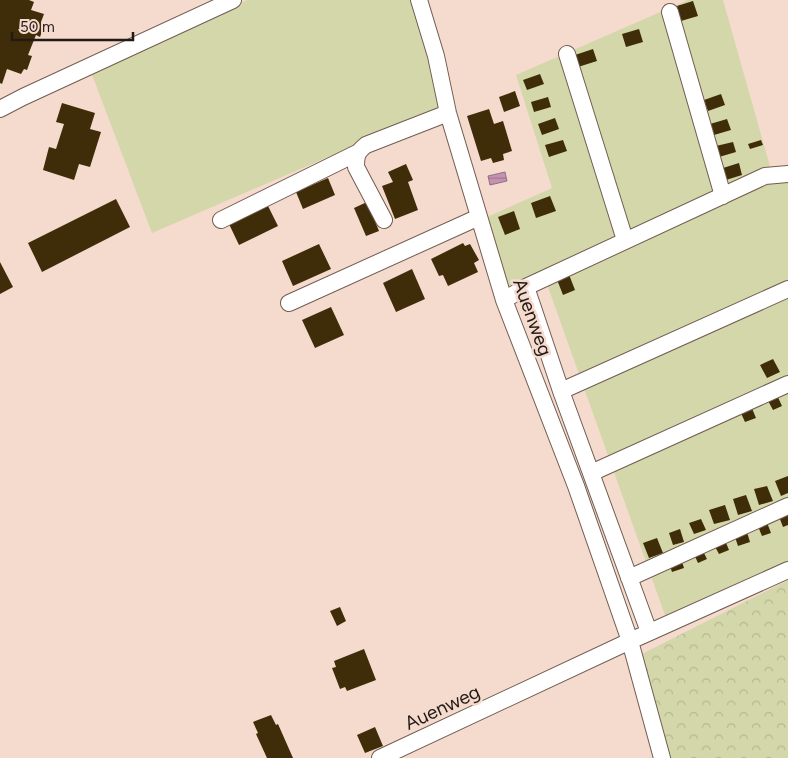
<svg xmlns="http://www.w3.org/2000/svg" width="788" height="758" font-family="Figtree,sans-serif">
  <style>
    .green { fill: #d4d7aa }
    .forest { fill: url(#forest-crowns) }
    .water { fill: url(#water-rules); stroke: #946f82 }
    .building { fill: #3f2c08 }
    .lines { fill: none; stroke-linecap: round; stroke-linejoin: round }
    .minor-casing { stroke: #725c51; stroke-width: 18 }
    .minor { stroke: #fff; stroke-width: 16 }
    .labels { text-anchor: middle; stroke-width: 5; stroke-linejoin: round; paint-order: stroke }
    .street-label { font-size: 19px; fill: #231a16; stroke: #f5dace }
  </style>
  <defs>
    <pattern id="forest-crowns" width="20" height="18" patternUnits="userSpaceOnUse" patternTransform="scale(1.25)"><rect width="20" height="18" fill="#d4d7aa"/><path d="M2 6a3 3 0 1 1 6 0M12 15a3 3 0 1 1 6 0" fill="none" stroke="#b6b892"/></pattern>
    <pattern id="water-rules" width="6" height="5" patternUnits="userSpaceOnUse" patternTransform="scale(1.25)"><rect width="6" height="5" fill="#c593b1"/><path d="M0 2.5h6" fill="none" stroke="#a0778f"/></pattern>
  </defs>
  <rect width="100%" height="100%" fill="#f5dace"/>
  <path class="green" d="M247 0H415L440 101 437 110 152 233 91 72Z
    M688 0H723L771 170H788V562L666 618 543 273 509 287 487 217 552 188 516 75Z"/>
  <path class="forest" d="M788 580V758H654L628 661Z"/>
  <path class="water" d="M505 172 507 181 490 185 488 176Z"/>
  <path class="building" d="M0 0H29L34 2 31 10 44 14 41 22 45 23 40 37 36 35 28 55 32 56 27 70 24 69 21 74 7 69 2 84 0 83Z
    M693 1 698 16 681 21 677 6Z
    M639 29 643 42 626 47 622 34Z
    M593 49 597 61 578 67 575 55Z
    M540 74 544 84 527 90 523 80Z
    M515 91 520 106 504 112 499 97Z
    M721 94 725 105 708 111 704 100Z
    M548 97 551 107 534 112 531 102Z
    M62 103 95 113 90 129 101 132 90 167 79 164 74 180 43 170 49 147 56 149 64 124 56 122Z
    M489 109 494 124 503 121 512 151 503 154 504 160 493 163 491 158 481 161 467 116Z
    M555 118 559 129 542 135 538 124Z
    M727 119 731 130 714 135 710 124Z
    M563 140 567 151 549 157 545 145Z
    M761 140 763 145 750 149 748 144Z
    M733 142 736 152 719 157 716 146Z
    M739 163 742 175 726 180 723 168Z
    M406 164 413 180 408 182 418 210 395 219 382 186 393 182 388 172Z
    M328 178 335 195 303 209 296 192Z
    M550 196 556 211 536 218 531 203Z
    M116 199 130 227 42 272 28 243Z
    M367 202 379 231 366 236 354 208Z
    M268 206 278 226 239 245 229 224Z
    M514 211 520 229 505 235 498 217Z
    M463 243 465 246 470 244 479 260 474 263 478 272 448 286 443 275 439 276 431 259Z
    M319 244 331 269 293 286 282 261Z
    M0 262 13 287 0 294Z
    M412 269 425 299 396 312 383 283Z
    M568 272 575 290 563 295 556 277Z
    M331 307 344 335 315 348 302 320Z
    M773 359 780 372 767 378 760 365Z
    M776 393 782 406 773 410 766 397Z
    M751 406 756 418 745 422 740 411Z
    M788 476V493L781 496 775 481Z
    M767 486 773 501 759 505 754 489Z
    M746 495 752 511 738 515 733 499Z
    M725 505 730 520 714 524 709 510Z
    M788 510V525L783 527 778 514Z
    M701 519 706 530 694 534 689 523Z
    M766 520 771 533 762 536 757 524Z
    M680 529 684 542 673 545 669 533Z
    M746 529 750 542 738 546 734 534Z
    M657 538 663 553 649 558 643 543Z
    M724 538 729 550 719 554 713 543Z
    M702 549 707 559 698 563 693 552Z
    M681 559 684 568 672 572 669 563Z
    M340 607 346 621 337 626 330 611Z
    M364 649 376 680 347 691 345 687 340 689 332 668 336 667 334 661Z
    M271 715 276 725 278 724 293 758H267L256 734 258 733 253 722Z
    M375 727 383 746 365 753 357 735Z"/>
  <g class="lines">
    <g class="minor-casing">
      <path id="minor" d="M419 0 436 56 448 113 504 300 576 486 630 641 662 758
        M670 12 723 196
        M567 54 625 240
        M0 109 23 97 233 0
        M221 220 357 153
        M384 220 356 167C356 156 357 152 366 145L448 113
        M526 287 765 176 788 174
        M504 300 526 287 561 391 649 632
        M289 303 479 217
        M561 391 788 289
        M591 473 788 384
        M629 578 788 506
        M380 758 630 641 788 570"/>
    </g>
    <use href="#minor" class="minor"/>
  </g>
  <g class="labels">
    <g class="street-label">
      <text transform="translate(533 317) rotate(70)" y="7">Auenweg</text>
      <text transform="translate(442 707) rotate(-25)" y="7">Auenweg</text>
    </g>
  </g>
  <path d="M12 32v8h121v-8" fill="none" stroke="#231a16" stroke-width="2.5"/>
  <text x="20" y="32" font-size="15" fill="#231a16" stroke="#f5dace" stroke-width="4" paint-order="stroke">50 m</text>
</svg>
